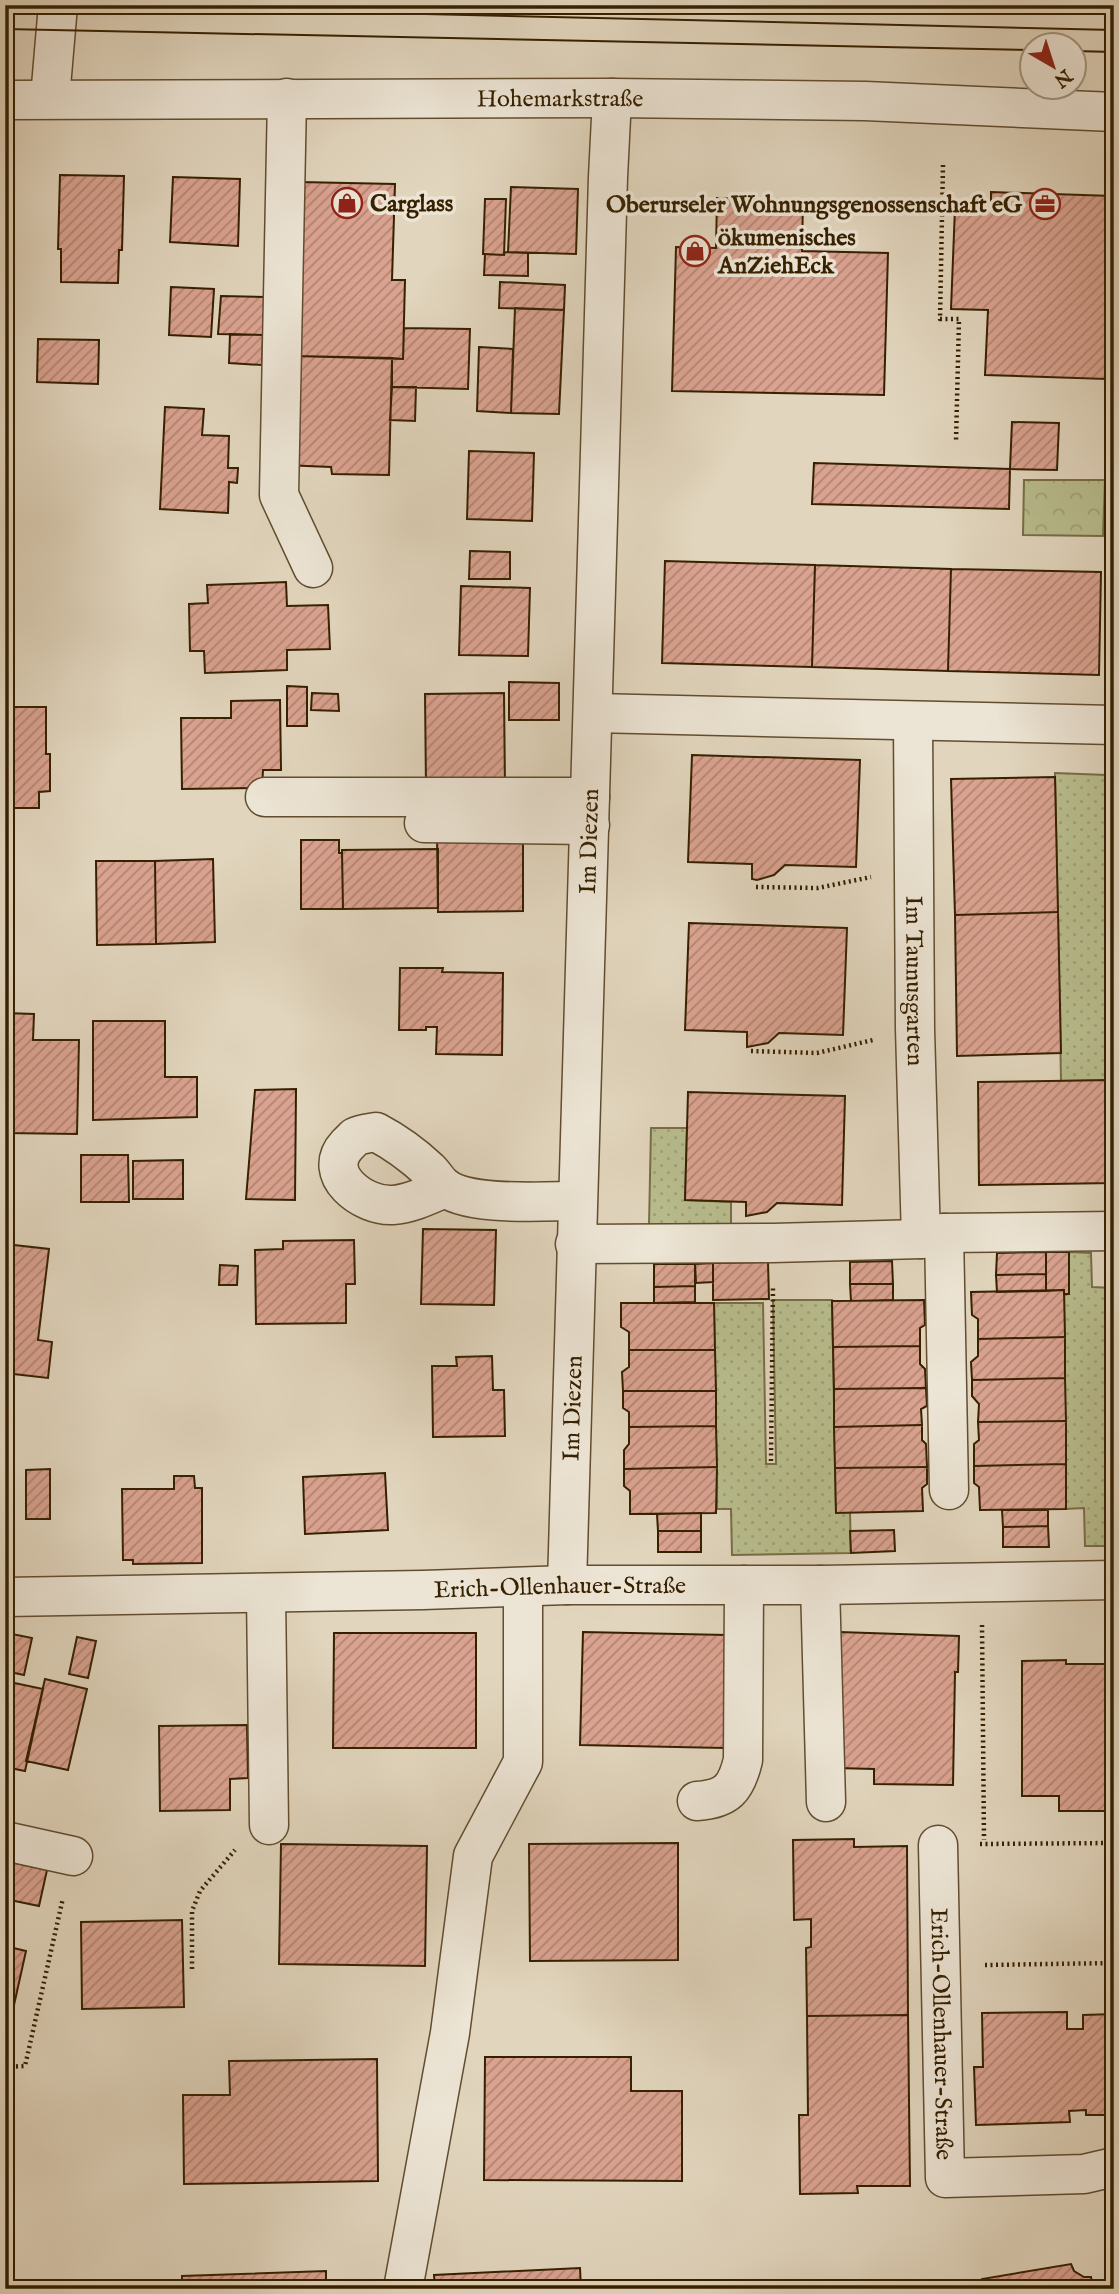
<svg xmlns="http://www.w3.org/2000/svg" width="1119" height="2294" font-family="'IM FELL English',serif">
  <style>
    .forest { fill: url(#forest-crowns); stroke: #776e46; stroke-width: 2 }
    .garden { fill: url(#garden-dots); stroke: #776e46; stroke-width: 2 }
    .building { fill: url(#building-hatch); stroke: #362000; stroke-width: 2 }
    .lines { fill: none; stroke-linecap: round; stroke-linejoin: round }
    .minor-casing { stroke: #614d2f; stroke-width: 41 }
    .path { stroke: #362000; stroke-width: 4.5; stroke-dasharray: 2 3.5; stroke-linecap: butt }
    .minor { stroke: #ece4d4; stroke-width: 38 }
    .tram { stroke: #362000; stroke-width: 2 }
    .labels { text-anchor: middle; stroke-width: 7; stroke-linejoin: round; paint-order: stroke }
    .street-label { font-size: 24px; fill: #362000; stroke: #ece4d4 }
    .poi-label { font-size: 24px; font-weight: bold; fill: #362000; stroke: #ece4d4; text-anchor: start }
  </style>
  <defs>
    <pattern id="forest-crowns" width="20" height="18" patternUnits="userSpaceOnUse" patternTransform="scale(1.75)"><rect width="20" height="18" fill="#b8bc8d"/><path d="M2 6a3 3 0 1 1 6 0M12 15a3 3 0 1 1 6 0" fill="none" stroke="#9fa178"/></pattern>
    <pattern id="garden-dots" width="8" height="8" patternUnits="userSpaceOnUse" patternTransform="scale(1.75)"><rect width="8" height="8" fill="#b8bc8d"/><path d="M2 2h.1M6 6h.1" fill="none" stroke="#9fa178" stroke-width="1.8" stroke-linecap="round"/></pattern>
    <pattern id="building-hatch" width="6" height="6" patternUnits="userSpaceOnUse" patternTransform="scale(1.75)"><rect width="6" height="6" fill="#daa290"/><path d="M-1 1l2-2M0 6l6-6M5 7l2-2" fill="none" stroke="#b28473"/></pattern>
  </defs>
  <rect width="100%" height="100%" fill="#e1d5bd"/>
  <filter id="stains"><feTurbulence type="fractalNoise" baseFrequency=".00286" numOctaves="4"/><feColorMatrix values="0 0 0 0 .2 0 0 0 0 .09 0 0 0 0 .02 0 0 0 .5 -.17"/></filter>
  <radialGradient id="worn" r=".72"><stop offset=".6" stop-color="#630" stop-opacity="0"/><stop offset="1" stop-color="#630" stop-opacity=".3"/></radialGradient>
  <path class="forest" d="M1024 480H1105L1103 536 1023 535Z"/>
  <path class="garden" d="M1055 773 1106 775 1105 787H1114V1080L1061 1081Z
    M651 1128H687L685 1200 731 1202V1227L649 1225Z
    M1069 1252 1091 1253 1092 1287 1114 1288V1546H1085L1084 1508 1066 1509 1064 1295 1069 1294Z
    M773 1300H832L836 1512H850L851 1553 732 1555 731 1509H717L714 1303H763L766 1464H776Z"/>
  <path class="building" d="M60 175 124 176 122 250H119L118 283 61 282V249H58Z
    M173 177 240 179 238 246 170 242Z
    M300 182 395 184 392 280H405L403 359 295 356Z
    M511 187 578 189 576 254 508 252Z
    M991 192 1112 196 1114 314 1108 313 1106 379 985 375 988 310 951 309 955 208 991 209Z
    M717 198 803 200 802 251 888 253 884 395 672 391 676 247 716 248Z
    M485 199H506L504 255 483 254Z
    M505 252 528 253V276L484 275 485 254 504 255Z
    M500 282 565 285 564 310 499 308Z
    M171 287 214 289 211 337 169 335Z
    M221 296 265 297 263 335 218 334Z
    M515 308 564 310 559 414 511 413Z
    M404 328 470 329 468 389 392 387V358L403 359Z
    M230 334 263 335 262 365 229 363Z
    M38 339 99 340 98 384 37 382Z
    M479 347 513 349 511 413 477 411Z
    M295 356 392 358 389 475 332 474 331 467 283 465Z
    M392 387H416L415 421 390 420Z
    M165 407 204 409 202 435 229 436 228 468H238L237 483 229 482 228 513 160 509Z
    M1012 422 1059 423 1057 470 1010 469Z
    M469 451 534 453 532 521 467 519Z
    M814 463 1010 469 1009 509 812 504Z
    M470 551 510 552V579H469Z
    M665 561 815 565 812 667 662 663Z
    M815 565 951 569 948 671 812 667Z
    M951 569 1101 572 1099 675 948 671Z
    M286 582 287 606 328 605 330 649 287 650V670L205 673 204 651H190L189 604 208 603 207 585Z
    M461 586 530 588 528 656 459 655Z
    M509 682 559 683V720H509Z
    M287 686 307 687V726H287Z
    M312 693 338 694 339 711 311 710Z
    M504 693 505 788H426L425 694Z
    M280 700 281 770H263L262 788 182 789 181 718H231V701Z
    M5 707H46V754H50V791L39 792V808H5Z
    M692 755 860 760 856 867 785 865 774 875 757 880 752 879V864L688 862Z
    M1055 777 1058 912 955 915 951 779Z
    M437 834H523V911L438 912Z
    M301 840H339V853H342L343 909H301Z
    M438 849V908L343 909 342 850Z
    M213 859 215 942 156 944 155 861Z
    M96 861H155L156 944 97 945Z
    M1058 912 1061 1053 957 1056 955 915Z
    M689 923 847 928 843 1035 779 1033 768 1043 747 1047V1032L685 1030Z
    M400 968H443L442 972 503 973 502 1055 436 1054 437 1027H426V1030H399Z
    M5 1013 34 1014 33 1040H79L77 1134 5 1133Z
    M93 1021H165V1077H197V1117L93 1120Z
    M1114 1080V1183L979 1185 978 1082Z
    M296 1089 295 1200 246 1199 255 1090Z
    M688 1092 845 1096 842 1205 777 1203 767 1212 746 1216V1202L685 1200Z
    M81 1155H128L129 1202H81Z
    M183 1160V1199H133V1161Z
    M423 1229 496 1230 494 1305 421 1304Z
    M354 1240 355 1284H346V1323L256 1324 255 1250 283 1249V1241Z
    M5 1244 49 1249 38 1340 52 1342 48 1378 5 1373Z
    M1046 1252V1274L996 1275 997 1253Z
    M1046 1252H1069V1294H1064V1290L1046 1291Z
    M892 1261 893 1284H850V1262Z
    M768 1262 769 1299 713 1300V1263Z
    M713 1263V1282L696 1283 695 1264Z
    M654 1264H695V1286L654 1287Z
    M220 1265 238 1266 237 1285H219Z
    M1046 1274V1291L997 1292 996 1275Z
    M850 1284H893V1300L851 1301Z
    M695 1286V1302L654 1303V1287Z
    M1064 1290 1065 1337 978 1339V1319L972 1315 971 1292Z
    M924 1300 925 1325 920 1328V1346L833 1347 832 1301Z
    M621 1303H714L715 1350H629V1332L621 1327Z
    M1065 1337V1378L972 1380 971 1362 978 1356V1339Z
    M920 1346V1364L925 1369 926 1388 834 1389 833 1347Z
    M629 1350H715L716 1391H623L622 1372 629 1367Z
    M492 1356 493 1390H504L505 1436 433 1437 432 1366H457L456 1357Z
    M1065 1378 1066 1421 978 1422 979 1404 972 1396V1380Z
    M926 1388 927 1406 921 1409 922 1425 834 1427V1389Z
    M623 1391H716V1426L629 1427V1412L623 1408Z
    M1066 1421V1464L974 1466V1444L979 1440 978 1422Z
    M922 1425V1440L926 1444 927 1467 835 1468 834 1427Z
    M716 1426 717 1467 624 1469V1450L629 1444V1427Z
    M1066 1464V1509L980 1510 979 1487 974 1483V1466Z
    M717 1467 716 1513 630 1514V1491L624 1486V1469Z
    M927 1467V1484L922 1488 923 1511 836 1513 835 1468Z
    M50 1469V1519H26V1470Z
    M385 1473 388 1530 305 1534 303 1477Z
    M174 1476H194L195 1488H202V1563L133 1564V1560H123L122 1489H174Z
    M1002 1510H1048V1526L1003 1527Z
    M701 1513V1531H658L657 1514Z
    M1048 1526 1049 1547H1003V1527Z
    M894 1530 895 1551 851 1553 850 1531Z
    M658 1531H701V1552H658Z
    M583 1632 727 1635 724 1748 580 1745Z
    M839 1632 959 1636 958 1672H955L953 1785 874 1784V1769L836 1768Z
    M334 1633H476V1748H333Z
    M12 1634 32 1638 24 1675 5 1671Z
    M77 1637 96 1641 88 1678 69 1674Z
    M1066 1660V1664H1114V1811H1059V1796H1022V1661Z
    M45 1679 87 1689 68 1770 26 1761Z
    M5 1681 43 1689 25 1771 5 1767Z
    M247 1725 248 1778 230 1779V1810L160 1811 159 1726Z
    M854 1839V1847L907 1846 908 2015 807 2016 806 1948 811 1947V1919L794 1920 793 1840Z
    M678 1843V1960L530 1961 529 1844Z
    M281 1844 427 1846 425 1966 279 1964Z
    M7 1861 47 1870 39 1906 5 1899Z
    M182 1920 184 2007 82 2009 81 1922Z
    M5 1946 26 1951 8 2032 5 2031Z
    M1067 2012V2029H1083V2015L1114 2014V2115H1086V2110L1069 2111 1070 2122 976 2125 974 2067H983L982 2013Z
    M908 2015 910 2186H857L858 2193 800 2194 799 2115H808L807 2016Z
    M485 2057H631V2091H682V2181L484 2180Z
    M377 2059 378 2181 184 2184 183 2095H230L229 2061Z
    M1071 2264 1074 2271 1084 2277H1091L1093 2289H981L982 2279Z
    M580 2268 581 2289H435L434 2275Z
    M326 2271V2289H182V2276Z"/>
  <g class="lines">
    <g class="minor-casing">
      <g id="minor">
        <path d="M50 98 58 5"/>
        <path d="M287 98 279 495 313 568"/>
        <path id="s1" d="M5 100 612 98 865 101 1114 112"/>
        <path d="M593 713 1114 725"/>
        <path id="s2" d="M913 722 915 1029 921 1239"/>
        <path d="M265 797H590"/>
        <path d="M424 823 590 825"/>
        <path d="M445 1188C429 1195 410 1204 393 1205 363 1207 320 1174 347 1145 349 1143 354 1138 355 1137 361 1134 370 1133 376 1132 395 1142 413 1155 429 1170 434 1175 438 1182 443 1186 466 1207 545 1201 577 1201"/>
        <path d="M944 1233 949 1490"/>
        <path d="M575 1244 773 1243 921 1239 944 1233 1114 1231"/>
        <path id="s3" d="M567 1585 608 177 612 98"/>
        <path d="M820 1585 826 1802"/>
        <path d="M266 1593 269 1825"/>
        <path id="s4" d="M5 1597 423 1590 567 1585H820L1114 1580"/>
        <path d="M697 1801C727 1799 736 1789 743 1760L744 1585"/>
        <path d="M5 1841 73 1856"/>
        <path id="s5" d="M938 1845 945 2178 1084 2174 1114 2167"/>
        <path d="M403 2289 450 2033 473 1856 523 1762V1587"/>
      </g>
    </g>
    <path class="path" d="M943 165 940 319H959L956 441
      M756 887 818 888 871 877
      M751 1051 817 1053 873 1040
      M771 1461 773 1287
      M982 1625 984 1840
      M980 1844 1114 1843
      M985 1965 1114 1963
      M192 1969V1911L200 1891 235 1850
      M5 2067 25 2066 63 1898"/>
    <use href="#minor" class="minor"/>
    <path class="tram" d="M38 5 1114 30
      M5 29 1032 50
      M1074 51 1114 52"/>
  </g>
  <defs>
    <g id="shop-ring" transform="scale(1.575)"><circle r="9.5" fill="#ece4d4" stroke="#8f2418" stroke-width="1.5"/><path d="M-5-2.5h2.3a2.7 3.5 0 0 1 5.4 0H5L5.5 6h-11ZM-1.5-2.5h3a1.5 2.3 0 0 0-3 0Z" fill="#8f2418"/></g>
    <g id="office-ring" transform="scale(1.575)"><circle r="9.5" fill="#ece4d4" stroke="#8f2418" stroke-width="1.5"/><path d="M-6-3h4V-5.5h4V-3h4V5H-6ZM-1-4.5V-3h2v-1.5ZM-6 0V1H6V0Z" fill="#8f2418"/></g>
  </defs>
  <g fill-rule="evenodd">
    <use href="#shop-ring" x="347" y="203"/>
    <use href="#office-ring" x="1045" y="204"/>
    <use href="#shop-ring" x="695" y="251"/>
  </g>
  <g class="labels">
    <g class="street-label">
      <text dy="8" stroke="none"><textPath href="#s1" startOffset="555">Hohemarkstraße</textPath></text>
      <text dy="8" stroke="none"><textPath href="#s3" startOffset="744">Im Diezen</textPath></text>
      <text dy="8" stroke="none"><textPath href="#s2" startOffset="259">Im Taunusgarten</textPath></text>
      <text dy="8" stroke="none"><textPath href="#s3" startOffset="177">Im Diezen</textPath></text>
      <text dy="8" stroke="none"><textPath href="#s4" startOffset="555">Erich-Ollenhauer-Straße</textPath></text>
      <text dy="8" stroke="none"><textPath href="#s5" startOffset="189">Erich-Ollenhauer-Straße</textPath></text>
    </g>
    <g class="poi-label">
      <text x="370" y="211">Carglass</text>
      <text x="1022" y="212" text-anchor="end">Oberurseler Wohnungsgenossenschaft eG</text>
      <text x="718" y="245">ökumenisches<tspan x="718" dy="28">AnZiehEck</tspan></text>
    </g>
  </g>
  <rect width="1119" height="2294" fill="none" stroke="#e1d5bd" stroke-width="28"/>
  <rect x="7" y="7" width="1105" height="2280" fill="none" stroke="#362000" stroke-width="3.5"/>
  <rect x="14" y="14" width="1091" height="2266" fill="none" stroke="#362000" stroke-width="2"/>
  <g transform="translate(1053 66) rotate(141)"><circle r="33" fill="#ece4d4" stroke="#a3967f" stroke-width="2"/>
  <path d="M0-5L12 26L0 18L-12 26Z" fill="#8f2418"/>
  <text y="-10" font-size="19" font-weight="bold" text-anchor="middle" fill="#362000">N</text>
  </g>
  <rect width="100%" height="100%" filter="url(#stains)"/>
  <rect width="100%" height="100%" fill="url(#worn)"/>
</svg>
